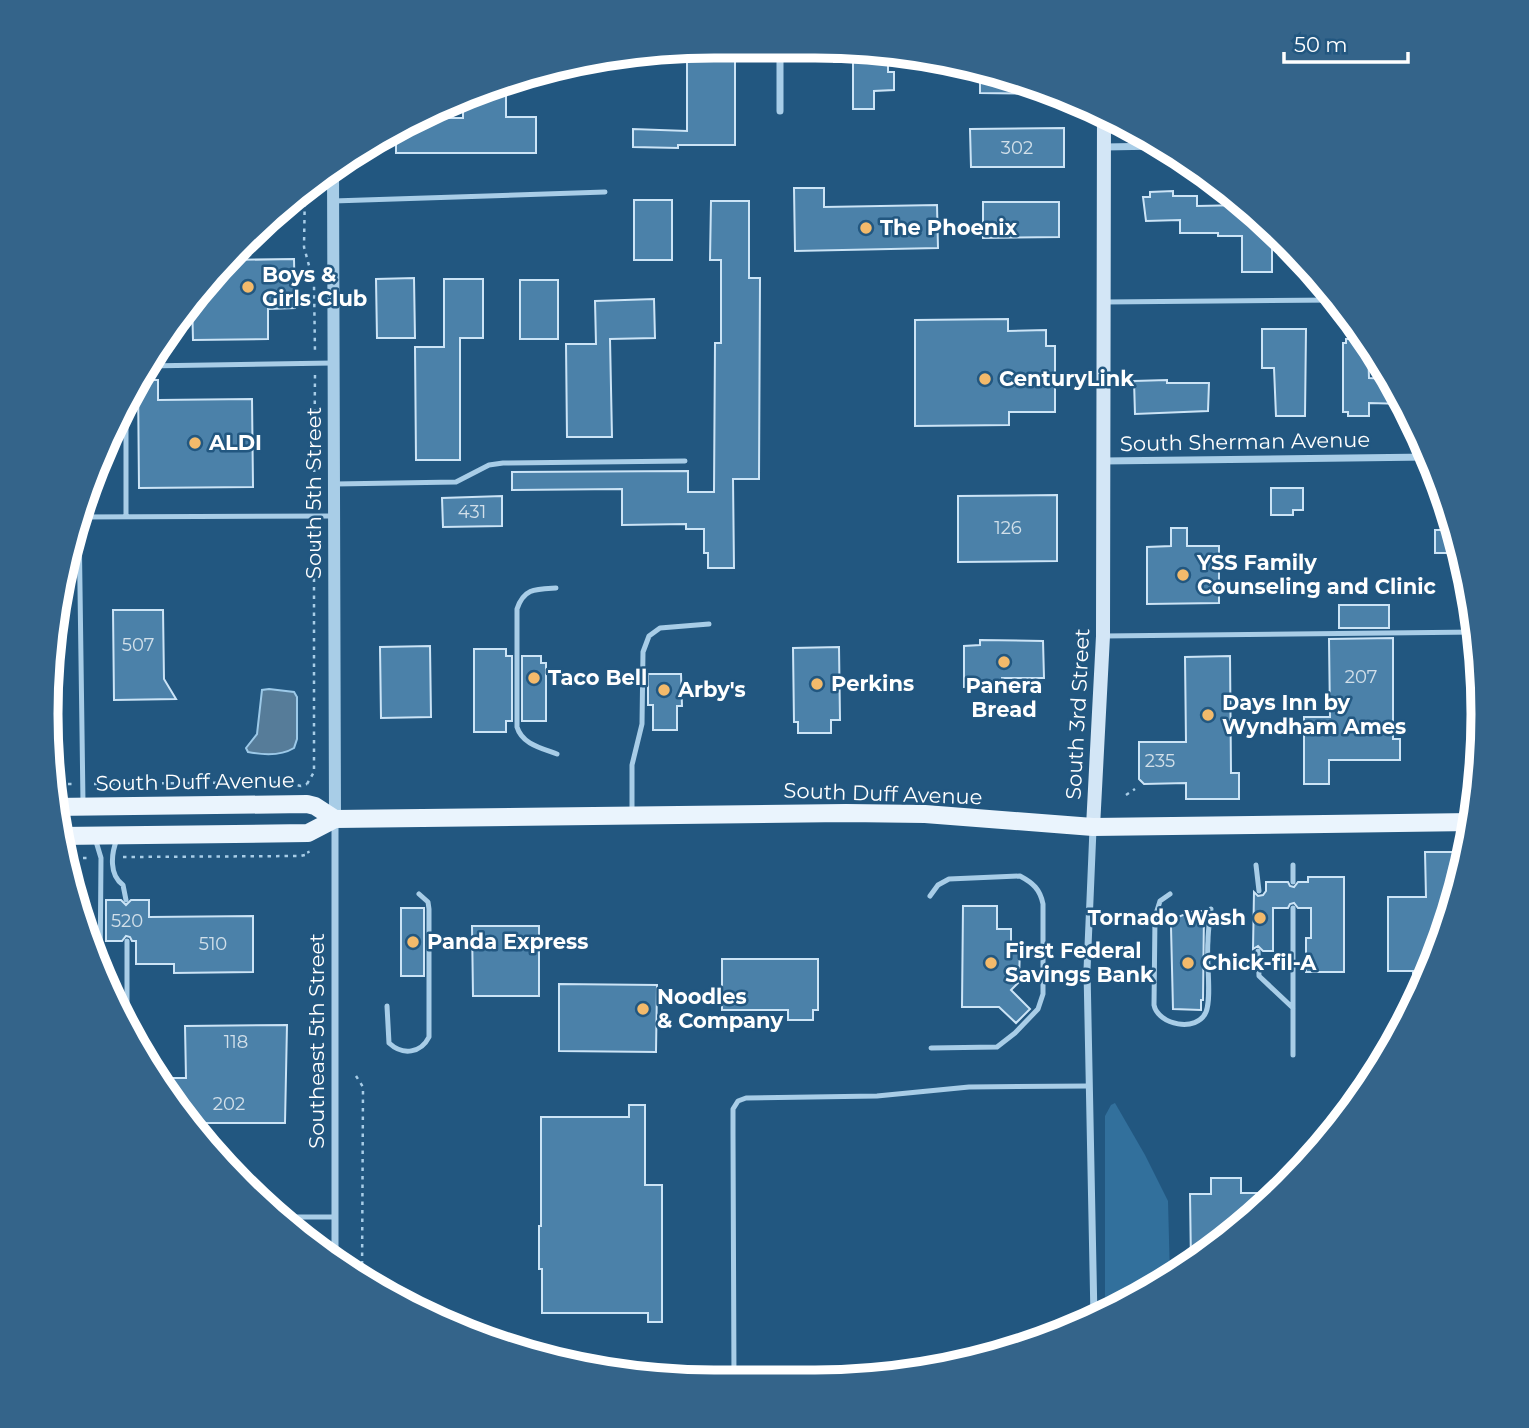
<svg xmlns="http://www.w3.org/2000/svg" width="1529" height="1428" font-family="Montserrat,sans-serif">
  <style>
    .green { fill: #32709c }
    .water { fill: #567c99; stroke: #9cc9e8; stroke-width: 2 }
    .building { fill: #4b81a9; stroke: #cce4f6; stroke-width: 2 }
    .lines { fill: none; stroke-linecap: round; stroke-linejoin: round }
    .path { stroke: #a8cde7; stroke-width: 2.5; stroke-dasharray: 3.5 5; stroke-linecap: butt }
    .service { stroke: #a8cde7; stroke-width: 5 }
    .minor { stroke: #a8cde7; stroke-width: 7 }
    .tertiary { stroke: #a8cde7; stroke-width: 12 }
    .secondary { stroke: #d3e6f6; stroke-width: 14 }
    .primary { stroke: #eaf4fd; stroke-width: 18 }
    .poi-dot { fill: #f3ba6b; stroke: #225780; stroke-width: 2.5 }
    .labels { text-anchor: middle; stroke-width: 5; stroke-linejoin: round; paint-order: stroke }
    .number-label { font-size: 18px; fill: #d2e0ea }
    .poi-label { font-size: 21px; font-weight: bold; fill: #fff; stroke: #225780; text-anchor: start }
    .street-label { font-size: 21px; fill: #fff; stroke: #225780 }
    .rim { fill: none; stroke: #fff; stroke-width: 9 }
  </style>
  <rect width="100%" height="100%" fill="#225780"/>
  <path class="green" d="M1115 1103 1145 1155 1168 1201 1170 1278 1150 1293 1105 1313V1116L1111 1105Z"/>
  <path class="water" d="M269 689 294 692 297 697V739L294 748C281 756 263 755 248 752L246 748 257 734 262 690Z"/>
  <path class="building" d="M854 47V53L888 54V72H894V90L874 91V109H853V62H834V48Z
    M687 55H735V145H678V148L633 147V129L687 131Z
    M980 67 988 68 1051 94 980 93Z
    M506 85V117H536V153H396V128L413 118H463V99Z
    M1064 128V167H971L970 129Z
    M794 188H824V207L937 205 938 248 795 251Z
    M1173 191V196H1197V206L1245 205 1268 227V238H1272V272H1242V236H1218V233H1180V220L1146 221 1143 197H1150V192Z
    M634 200H672V260H634Z
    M711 201H749V278H760L759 479H733L734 568H708V553H704V529H686V524L622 525V489L512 490V472L688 471V492H714L715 343H721V260H710Z
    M983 202H1059V237L983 238Z
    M294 259 295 308 268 309V339L193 340 192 300 216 269H230V260Z
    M414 278 415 338H377L376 279Z
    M444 279H483V338H460V460H416L415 347H444Z
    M520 280H558V339H520Z
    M654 299 655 338 610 339 612 437H567L566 344H596L595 301Z
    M1008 319V331L1046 330V346H1055V412H1009V425L915 426V320Z
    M1262 329H1306L1305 416H1276L1274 368H1262Z
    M1346 339H1365L1368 344 1369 378 1393 379 1405 404 1369 403V416H1348V412H1343V343H1346Z
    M138 380H158V400L252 399 253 487 139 488Z
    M1167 380V383H1209L1208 411 1135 414 1134 381Z
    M1271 488H1303V510H1293V515H1271Z
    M1057 495V561L958 562V496Z
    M502 496V526L443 527 442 498Z
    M1171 528H1187V546H1219V603L1147 604V547L1171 546Z
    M1435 530H1455L1461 553H1435Z
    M1339 605H1389V628H1339Z
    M113 610H163L164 679 176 699 114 700Z
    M1393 638V739H1400V760H1329V784H1304V717H1330L1329 639Z
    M980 640 1043 641 1044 678H1002V686L964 687V646L980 645Z
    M430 646 431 717 381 718 380 647Z
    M839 647 840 720H831V733H798V722H794L793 648Z
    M474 649H506V656H512V721H506V732H474Z
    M522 656H541V663H546V721H522Z
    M1230 656 1231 773H1239V799H1186V783L1144 784 1139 779V742H1186L1185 657Z
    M648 674H681L682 706H677V730H653V705H648Z
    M1425 852H1463L1464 870 1461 887 1426 980H1413V971H1388V897H1426Z
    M1308 877H1344V972H1306V938H1311V908H1298L1294 903 1290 904 1288 908H1273V951H1263L1258 946 1253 949 1254 892 1258 896 1263 895 1266 891V882H1288L1290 886 1294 887 1298 882H1308Z
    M106 900H121L126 905 131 900H149V917L253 916V972L174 973V964H136V941H132L130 937 126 936 122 941H106Z
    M963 906H997V929H1011V945H1020L1019 982 1011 990 1030 1009 1016 1023 999 1007H962Z
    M401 908H424V976H401Z
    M1194 911H1204L1203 1000H1201V1010L1173 1009 1171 927 1175 918Z
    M472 926H539V996H473Z
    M722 959H818V1010H813V1020H788V1010H722Z
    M559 984 657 985 656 1052 559 1051Z
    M287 1025 285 1123H189L154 1078H186L185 1026Z
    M629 1105H645V1185H662V1322H648V1313H542V1269H539V1226H541V1117H629Z
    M1211 1178H1241V1193H1278L1256 1216 1191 1263 1190 1194H1211Z"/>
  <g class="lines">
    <path class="path" d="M305 186 304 247 314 284 315 353
      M314 506 315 373
      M51 784H73
      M94 784 281 782 301 786 307 784
      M307 784 314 772V527
      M1126 795 1135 789
      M123 857 300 856 309 854 308 851
      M66 858H88
      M356 1076 363 1087 362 1280"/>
    <path class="service" d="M333 201 605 192
      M1105 302 1337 300
      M145 366 333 363
      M335 484 456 482 489 465 503 463 685 461
      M126 517V402
      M556 588C536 589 524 588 517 609V727C522 744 541 748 557 754
      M1103 636 1478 632
      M83 803 79 517 332 516
      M632 812V765L642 724 643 652 649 636 660 628 709 624
      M95 838 101 858 100 977
      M117 839C111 854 109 875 123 885L126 900
      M1256 865 1259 891
      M1293 865V882
      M1170 894 1160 901 1155 917 1154 1005C1158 1025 1197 1033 1206 1012 1212 998 1206 959 1208 941 1208 930 1210 919 1211 909
      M930 896 938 885 949 879 1020 876C1033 883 1040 889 1043 904V994L1038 1009 1015 1033 997 1047 931 1048
      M1293 908V1055
      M1258 951 1259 976 1293 1008
      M387 1006 389 1043C403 1056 421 1053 429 1037V909L428 902 419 894
      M127 1026V941
      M278 1217H335
      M734 1382 733 1133V1109L738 1101 746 1098 877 1096 969 1087 1088 1086"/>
    <path class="minor" d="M780 111V50
      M1104 147 1161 146
      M1103 461 1429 457
      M335 819V1264
      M1093 829 1087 970 1094 1318"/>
    <path class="tertiary" d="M333 167 335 819"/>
    <path class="secondary" d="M1093 827 1103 636 1104 112"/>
    <path class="primary" d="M53 807 307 804 315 806 335 819
      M60 836 308 833 335 819 846 813 925 814 1093 827 1472 822"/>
  </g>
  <g class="poi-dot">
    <circle cx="866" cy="228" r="7"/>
    <circle cx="248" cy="287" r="7"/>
    <circle cx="985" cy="379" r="7"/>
    <circle cx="195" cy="443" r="7"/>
    <circle cx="1183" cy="575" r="7"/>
    <circle cx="1004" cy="662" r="7"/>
    <circle cx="534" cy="678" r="7"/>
    <circle cx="817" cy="684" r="7"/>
    <circle cx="664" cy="690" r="7"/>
    <circle cx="1208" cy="715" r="7"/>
    <circle cx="1260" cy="918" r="7"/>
    <circle cx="413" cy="942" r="7"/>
    <circle cx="991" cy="963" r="7"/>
    <circle cx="1188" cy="963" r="7"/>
    <circle cx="643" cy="1009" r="7"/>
  </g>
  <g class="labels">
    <g class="number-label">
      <text x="1017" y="154">302</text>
      <text x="472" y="518">431</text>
      <text x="1008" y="534">126</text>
      <text x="138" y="651">507</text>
      <text x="1361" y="683">207</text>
      <text x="1160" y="767">235</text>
      <text x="127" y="927">520</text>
      <text x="213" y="950">510</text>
      <text x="236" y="1048">118</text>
      <text x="229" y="1110">202</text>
    </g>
    <g class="poi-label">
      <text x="880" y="235">The Phoenix</text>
      <text x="262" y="282">Boys &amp;<tspan x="262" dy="24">Girls Club</tspan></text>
      <text x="999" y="386">CenturyLink</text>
      <text x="209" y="450">ALDI</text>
      <text x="1197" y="570">YSS Family<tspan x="1197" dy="24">Counseling and Clinic</tspan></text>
      <text x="548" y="685">Taco Bell</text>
      <text x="831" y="691">Perkins</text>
      <text x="1004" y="693" text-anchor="middle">Panera<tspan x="1004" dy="24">Bread</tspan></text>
      <text x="678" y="697">Arby's</text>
      <text x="1222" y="710">Days Inn by<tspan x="1222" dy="24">Wyndham Ames</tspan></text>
      <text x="1246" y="925" text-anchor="end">Tornado Wash</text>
      <text x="427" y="949">Panda Express</text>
      <text x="1005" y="958">First Federal<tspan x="1005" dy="24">Savings Bank</tspan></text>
      <text x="1202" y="970">Chick-fil-A</text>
      <text x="657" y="1004">Noodles<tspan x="657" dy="24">&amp; Company</tspan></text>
    </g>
    <g class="street-label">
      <text transform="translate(1245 442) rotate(-1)" y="7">South Sherman Avenue</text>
      <text transform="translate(314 493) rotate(-90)" y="7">South 5th Street</text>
      <text transform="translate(1078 714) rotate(-87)" y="7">South 3rd Street</text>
      <text transform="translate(195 782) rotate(-1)" y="7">South Duff Avenue</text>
      <text transform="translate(883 794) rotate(2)" y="7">South Duff Avenue</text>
      <text transform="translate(317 1041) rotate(-90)" y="7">Southeast 5th Street</text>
    </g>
  </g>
  <path d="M0 0H1529V1428H0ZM714 58H815A656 656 0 0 1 1471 714V714A656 656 0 0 1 815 1370H714A656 656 0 0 1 58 714V714A656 656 0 0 1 714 58Z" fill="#34648a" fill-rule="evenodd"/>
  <path class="rim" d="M714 58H815A656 656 0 0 1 1471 714V714A656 656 0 0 1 815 1370H714A656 656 0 0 1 58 714V714A656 656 0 0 1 714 58Z"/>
  <path d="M1284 52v10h124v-10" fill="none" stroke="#ffffff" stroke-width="3.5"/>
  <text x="1294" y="52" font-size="21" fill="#ffffff" stroke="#225780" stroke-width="5" paint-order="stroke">50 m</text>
</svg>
